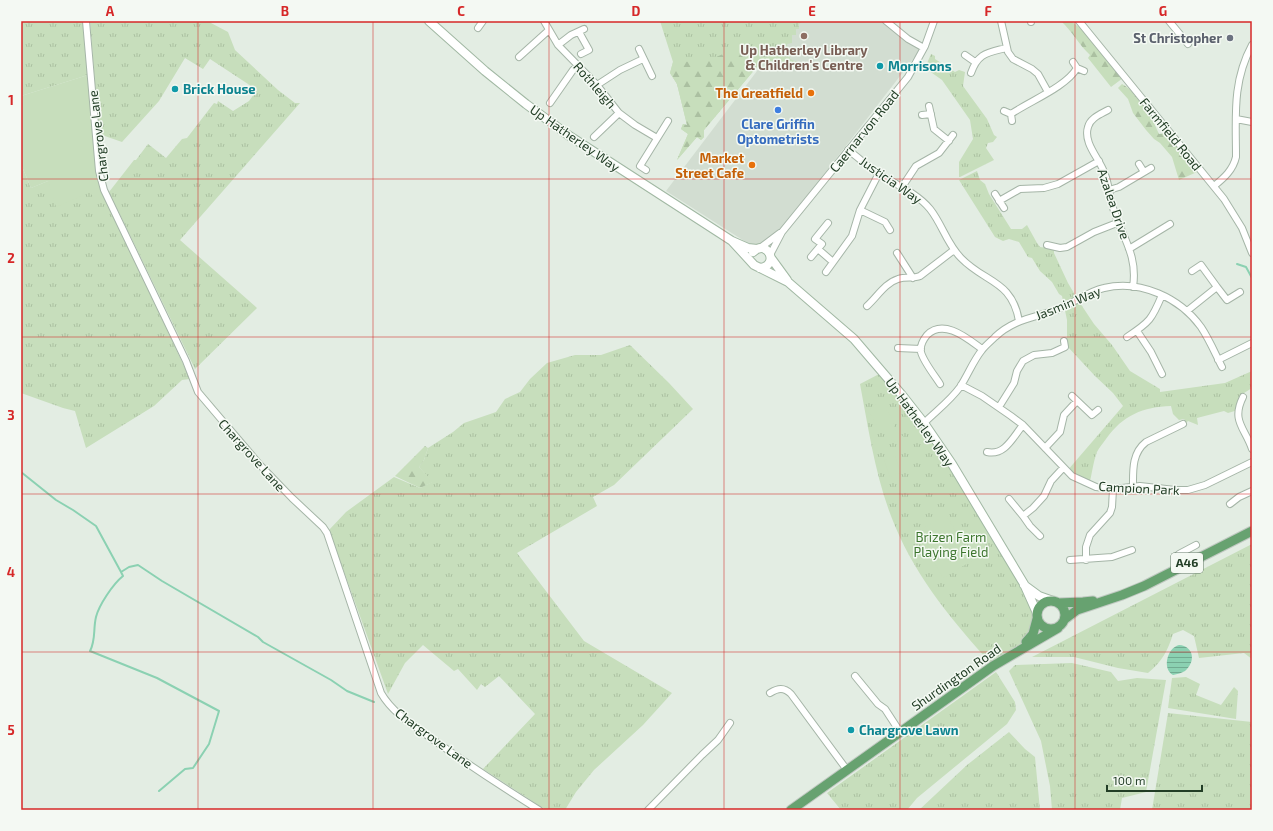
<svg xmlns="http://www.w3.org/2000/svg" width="1273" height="831" font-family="'Exo 2',sans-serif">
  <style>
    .built { fill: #d2ddd1 }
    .grass { fill: url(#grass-tufts) }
    .forest { fill: url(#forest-firs) }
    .pitch { fill: #c7debc }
    .water { fill: url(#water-rules) }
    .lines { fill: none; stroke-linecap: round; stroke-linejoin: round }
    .stream { stroke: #8bd1b2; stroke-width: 2 }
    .street-casing { stroke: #a5b5a7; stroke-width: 8 }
    .secondary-casing { stroke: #a1b8a3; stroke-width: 10 }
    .primary-casing { stroke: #c1c9c2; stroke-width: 11 }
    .street { stroke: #fff; stroke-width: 6 }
    .secondary { stroke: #fff; stroke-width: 8 }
    .primary { stroke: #67a270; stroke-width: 9 }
    .grid { fill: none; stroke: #d62828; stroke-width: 1; stroke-opacity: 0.55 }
    .education-dot { fill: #8d6e63; stroke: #f4f9f3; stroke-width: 1.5 }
    .worship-dot { fill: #6b7280; stroke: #f4f9f3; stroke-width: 1.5 }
    .culture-dot { fill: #0f9aa8; stroke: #f4f9f3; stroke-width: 1.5 }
    .food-dot { fill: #e8710a; stroke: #f4f9f3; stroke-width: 1.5 }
    .shop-dot { fill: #3f7fe0; stroke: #f4f9f3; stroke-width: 1.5 }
    .labels { text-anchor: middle; stroke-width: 3; stroke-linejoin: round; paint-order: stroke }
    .shield { fill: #f4f9f3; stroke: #617664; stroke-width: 1 }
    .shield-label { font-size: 12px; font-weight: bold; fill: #223e26 }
    .worship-label { font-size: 13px; font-weight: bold; fill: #5b616d; stroke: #f4f9f3; text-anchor: end }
    .education-label { font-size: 13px; font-weight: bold; fill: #785e54; stroke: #f4f9f3 }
    .culture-label { font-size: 13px; font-weight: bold; fill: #0d838f; stroke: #f4f9f3; text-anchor: start }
    .street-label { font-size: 13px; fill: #223e26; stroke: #f4f9f3 }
    .food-label { font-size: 13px; font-weight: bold; fill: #c56008; stroke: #f4f9f3; text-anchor: end }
    .shop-label { font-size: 13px; font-weight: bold; fill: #366cbe; stroke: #f4f9f3 }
    .park-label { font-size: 13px; fill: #3c752d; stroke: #f4f9f3 }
    .neatline { fill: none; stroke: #d62828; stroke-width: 1.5 }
    .grid-label { font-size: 13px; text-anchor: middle; font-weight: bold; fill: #d62828 }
  </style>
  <defs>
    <pattern id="grass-tufts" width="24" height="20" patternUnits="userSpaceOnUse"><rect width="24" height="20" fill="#c7debc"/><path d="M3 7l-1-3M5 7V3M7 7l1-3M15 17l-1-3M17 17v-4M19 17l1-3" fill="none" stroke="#abc0a1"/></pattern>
    <pattern id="forest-firs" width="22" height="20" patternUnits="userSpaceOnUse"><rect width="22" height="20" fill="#c7debc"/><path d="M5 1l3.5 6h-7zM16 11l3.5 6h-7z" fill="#abc0a1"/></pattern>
    <pattern id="water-rules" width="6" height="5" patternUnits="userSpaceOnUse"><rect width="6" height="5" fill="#8bd1b2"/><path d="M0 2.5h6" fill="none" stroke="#71ab91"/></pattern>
  </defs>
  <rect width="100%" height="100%" fill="#e3ede3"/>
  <path class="built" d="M795 21H886L924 45 763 253 666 191Z"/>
  <path class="grass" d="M21 21H83L88 75 21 96Z
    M90 21H209L211 23 228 32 235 50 278 90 295 103H300L180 240 257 308 195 369 109 192 134 160H136L148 144 166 158 182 139 187 138 214 103 217 104 218 101 233 111 249 101 257 90 210 59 203 69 185 58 159 101 122 142 99 134Z
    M660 21H803L799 24V29H796V35H792V43L787 44 790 59 797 62 793 70 781 60 761 62 704 130V137L701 140 697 137 677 160 688 134 681 129 683 124 687 125 677 84 670 73 673 62Z
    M931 54 935 56V59L955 72 959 70 965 72 963 86 987 119 994 135 997 137 993 142 988 143 986 148 994 160 960 177H959V162L973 139 970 120 942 80 925 68Z
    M21 164 31 188 48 181 104 195 190 379 182 380 154 406 86 448 75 411 63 408 21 393Z
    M977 171 980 180 985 184 989 194 1011 229H1022L1027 225 1037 243 1040 247 1054 249V253L1068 283 1078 300 1094 324 1112 345 1130 371 1160 389V392L1225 383 1252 371V388L1244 393 1238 410 1228 413 1224 411 1197 418 1198 425 1188 421 1186 423 1184 419 1179 420 1173 414 1171 406C1143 407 1123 415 1106 439 1103 443 1099 448 1097 452 1093 462 1092 475 1089 485L1067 471 1123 406 1113 393 1095 376 1067 346V320L1062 296 1059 294 1052 282 1040 271 1032 258 1028 257 1019 242 1009 239 1003 241 995 237 959 180Z
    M630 345 669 383 693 409 614 485 593 497 597 506 517 553 584 641 672 693 643 725 594 770 576 792 565 810H546L483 769 535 714 499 676 485 687 481 684 477 690 458 669 454 671 423 645 405 663 388 694 329 530 346 512 394 477 420 488 432 482 419 467 424 460 428 448 453 432 464 423 496 412 505 399 520 392 530 379 547 363 575 355H601Z
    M883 372 924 423 1024 584 1037 619 1020 649 993 666C955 624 917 579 895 526 876 481 869 432 860 384Z
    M1252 544V659L1244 653 1199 658 1194 636 1183 630 1173 634C1168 650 1162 662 1148 673L1118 668 1074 657H1032Z
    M1072 663 1111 672 1118 681 1137 678 1166 680 1146 792 1122 798 1120 810H1052L1050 786 1041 741 1009 671 1015 665Z
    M996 672 1015 702 1016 710 1007 724 917 798 907 810H841L827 793Z
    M1186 677 1200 684 1196 695 1221 705 1234 687 1238 691 1236 719 1168 708 1172 678Z
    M1168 713 1252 722V810H1152Z
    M1009 732 1025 749 1035 757 1040 810H919L967 765Z"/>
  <path class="forest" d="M1061 21H1071L1085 32 1123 78 1111 87 1088 58 1090 55C1079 45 1072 31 1061 21Z
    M739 47 749 50 771 52 781 60 761 62 704 130V137L701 140 697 137 677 160 688 134 681 129 683 124 687 125 677 84 670 73 673 62 707 61Z
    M1122 84C1142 96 1150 114 1159 134L1167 133 1197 172 1179 180 1172 157 1160 143 1154 139 1146 130 1133 113 1128 99 1118 88Z
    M425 446 428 448 424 460 419 467 433 482 420 488 395 476Z"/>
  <path class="pitch" d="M88 75 96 171 104 195 94 199 90 192 56 207 48 181 31 188 21 164V96Z
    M876 404 879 406H883C886 410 891 415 893 420 896 428 891 431 903 436L902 442C885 443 877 423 868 411Z
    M895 456 901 473 890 477 884 460Z
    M946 515 973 560 943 578 917 532Z"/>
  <path class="water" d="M1179 645C1194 646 1196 662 1185 671 1182 673 1177 674 1173 675 1162 669 1167 648 1179 645Z"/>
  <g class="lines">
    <path class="stream" d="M1237 264 1246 267 1252 278
      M21 472 56 500 73 510 96 526 121 572 129 567 138 565 162 581 258 637 263 642 331 680 347 691 374 702
      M121 572 123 576C113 584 99 605 96 617 93 629 96 640 90 651L157 678 219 711 209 744 193 768 185 769 159 791"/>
    <g class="street-casing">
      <path id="street" d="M86 21 99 171 104 190 186 361 198 392 260 465 292 498 323 527 327 533 381 693C393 714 416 727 435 741 469 765 504 788 539 810
        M544 21 558 45 597 85 619 113 635 125 657 138
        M886 21 908 39 924 48
        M1001 21 1008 52 1013 59 1032 69 1038 74 1048 92
        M1031 21V22
        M1079 21 1224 199 1242 228 1252 253
        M1169 21 1188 44
        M478 28 483 21
        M579 32 589 50 581 54
        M558 45 571 35 584 29
        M639 49 652 76
        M965 55 975 62
        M519 57 549 30
        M1073 62 1077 68 1084 71
        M971 73C978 53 987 53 1006 48
        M597 85 620 70 643 59
        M550 103 573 70 578 65
        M929 106 934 129 949 141
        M1108 110C1101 114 1090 118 1088 127 1083 143 1099 158 1104 172 1109 183 1109 196 1113 208 1122 237 1138 255 1133 287
        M1004 111 1011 114 1012 121
        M1011 114C1030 101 1066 87 1077 68
        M922 115 931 114
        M1236 119 1252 122
        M594 137 619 113
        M848 150C858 157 867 166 877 173 895 184 917 193 930 209 942 224 947 244 961 258 985 283 1012 280 1019 321
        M1139 164 1144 172
        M646 170 640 166 668 121
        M1214 186C1224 178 1233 170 1236 157 1236 117 1232 82 1252 45
        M902 187 916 166 939 153 953 135
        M1109 190 1119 187 1151 168
        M995 194 1004 208
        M999 201 1020 189 1044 188 1058 184 1099 161
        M860 210 885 222 890 230
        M1047 245 1060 248 1067 247 1094 232 1117 223
        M760 248 780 233
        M818 249 833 262
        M1129 249 1170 224
        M897 253 913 278
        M770 255 782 232 908 77 925 46 934 21
        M811 257 822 244 815 239 828 223
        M826 272 852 236 860 210 879 173
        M1217 287 1227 300 1240 292
        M867 306C877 297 885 283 898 279 906 276 913 279 920 276L954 250
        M1187 311 1217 287 1201 265 1192 271
        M1137 331 1151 352 1162 374
        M1127 337C1150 322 1152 319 1162 295
        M898 348 921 349
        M1218 360 1252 343
        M940 384C935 376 923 361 921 352 920 347 923 340 927 335 944 318 968 339 982 349
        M961 385 982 396 1011 416 1023 425 1072 476 1096 487 1113 489 1140 486 1175 490H1188L1205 485 1252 462
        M1072 396 1092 415 1098 410
        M1243 397C1231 421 1245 428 1252 449
        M999 407 1014 383 1017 371 1023 361 1034 355 1052 353 1065 347 1064 341
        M924 423C936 411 950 401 960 387 968 375 973 361 982 350 985 346 991 341 995 337 1015 318 1036 318 1061 308 1075 302 1089 291 1104 288 1140 279 1180 298 1201 327 1209 339 1215 353 1222 367
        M1045 448 1060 432 1064 415 1077 401
        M987 452C1005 456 1013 437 1023 425
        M1133 486C1133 470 1132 453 1146 442L1183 424
        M1009 499 1023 516 1030 526 1040 536
        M1230 504 1239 497 1252 491
        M1023 516 1033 508 1044 496 1051 481 1063 468
        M1179 554 1196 545
        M1070 560 1112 557 1132 550
        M1086 560V547L1090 535 1110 513 1112 507 1113 489
        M855 676 878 704 885 709 900 732
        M770 693C778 688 784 687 791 694L847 770
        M648 810 702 755 718 740 730 723"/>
    </g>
    <g class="secondary-casing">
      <path id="secondary" d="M429 21 485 71 526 104 568 135 732 241 748 248 757 249
        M732 241 754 265 788 282 854 339 902 395 924 423 952 464 1024 584 1037 613
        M753 252C768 238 780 266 760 268
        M771 258 787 280
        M1024 585 1039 596 1053 601"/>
    </g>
    <g class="primary-casing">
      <path id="primary" d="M1037 615a14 14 0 1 1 28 0a14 14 0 1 1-28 0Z
        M1058 603 1083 602 1093 601
        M1065 619 1077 610 1122 595 1144 586 1252 531
        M1026 642 1033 634 1037 619
        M791 810 993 666 1058 628"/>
    </g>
    <use href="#street" class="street"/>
    <use href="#secondary" class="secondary"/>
    <use href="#primary" class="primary"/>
  </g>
  <path class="grid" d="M198 21V810M373 21V810M549 21V810M724 21V810M900 21V810M1075 21V810M21 179H1252M21 337H1252M21 494H1252M21 652H1252"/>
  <circle class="education-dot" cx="804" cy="36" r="4"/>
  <circle class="worship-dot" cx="1230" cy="38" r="4"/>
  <g class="culture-dot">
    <circle cx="880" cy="66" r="4"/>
    <circle cx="175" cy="89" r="4"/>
    <circle cx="851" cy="730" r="4"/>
  </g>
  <g class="food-dot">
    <circle cx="811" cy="93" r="4"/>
    <circle cx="752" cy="165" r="4"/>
  </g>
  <circle class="shop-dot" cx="778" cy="110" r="4"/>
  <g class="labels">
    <rect class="shield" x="1171" y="553" width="32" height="20" rx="3"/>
    <g class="shield-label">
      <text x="1187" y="567">A46</text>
    </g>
    <g class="worship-label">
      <text x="1222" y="43">St Christopher</text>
    </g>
    <g class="education-label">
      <text x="804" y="55">Up Hatherley Library<tspan x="804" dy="15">&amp; Children's Centre</tspan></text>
    </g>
    <g class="culture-label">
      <text x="888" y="71">Morrisons</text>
      <text x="183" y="94">Brick House</text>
      <text x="859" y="735">Chargrove Lawn</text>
    </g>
    <g class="street-label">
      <text transform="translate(595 85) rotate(49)" y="5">Rothleigh</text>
      <text transform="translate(864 131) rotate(-51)" y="5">Caernarvon Road</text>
      <text transform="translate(1171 134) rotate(51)" y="5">Farmfield Road</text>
      <text transform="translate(98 136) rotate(-97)" y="5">Chargrove Lane</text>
      <text transform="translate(575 138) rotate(35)" y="5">Up Hatherley Way</text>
      <text transform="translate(891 180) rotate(35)" y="5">Justicia Way</text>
      <text transform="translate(1114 204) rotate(71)" y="5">Azalea Drive</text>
      <text transform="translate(1068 303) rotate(-22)" y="5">Jasmin Way</text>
      <text transform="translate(920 422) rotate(54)" y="5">Up Hatherley Way</text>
      <text transform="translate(252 455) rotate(48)" y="5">Chargrove Lane</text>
      <text transform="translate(1139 488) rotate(3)" y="5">Campion Park</text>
      <text transform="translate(956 677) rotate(-35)" y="5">Shurdington Road</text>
      <text transform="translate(434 738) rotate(36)" y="5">Chargrove Lane</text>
    </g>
    <g class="food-label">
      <text x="803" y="98">The Greatfield</text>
      <text x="744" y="163">Market<tspan x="744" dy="15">Street Cafe</tspan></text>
    </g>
    <g class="shop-label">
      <text x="778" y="129">Clare Griffin<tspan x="778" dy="15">Optometrists</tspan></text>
    </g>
    <g class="park-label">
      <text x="951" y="542">Brizen Farm<tspan x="951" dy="15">Playing Field</tspan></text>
    </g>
  </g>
  <rect width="1273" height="831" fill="none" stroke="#f4f9f3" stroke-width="44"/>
  <path d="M1107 785v6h95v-6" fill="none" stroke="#223e26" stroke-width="2"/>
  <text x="1113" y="785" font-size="12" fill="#223e26" stroke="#f4f9f3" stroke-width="3" paint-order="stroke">100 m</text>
  <rect x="22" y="22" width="1229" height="787" class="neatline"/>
  <g class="grid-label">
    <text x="110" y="16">A</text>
    <text x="285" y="16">B</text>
    <text x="461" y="16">C</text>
    <text x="636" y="16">D</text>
    <text x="812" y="16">E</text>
    <text x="988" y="16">F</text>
    <text x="1163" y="16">G</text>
    <text x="11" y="105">1</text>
    <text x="11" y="263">2</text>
    <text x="11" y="420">3</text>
    <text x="11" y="577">4</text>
    <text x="11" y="735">5</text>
  </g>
</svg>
